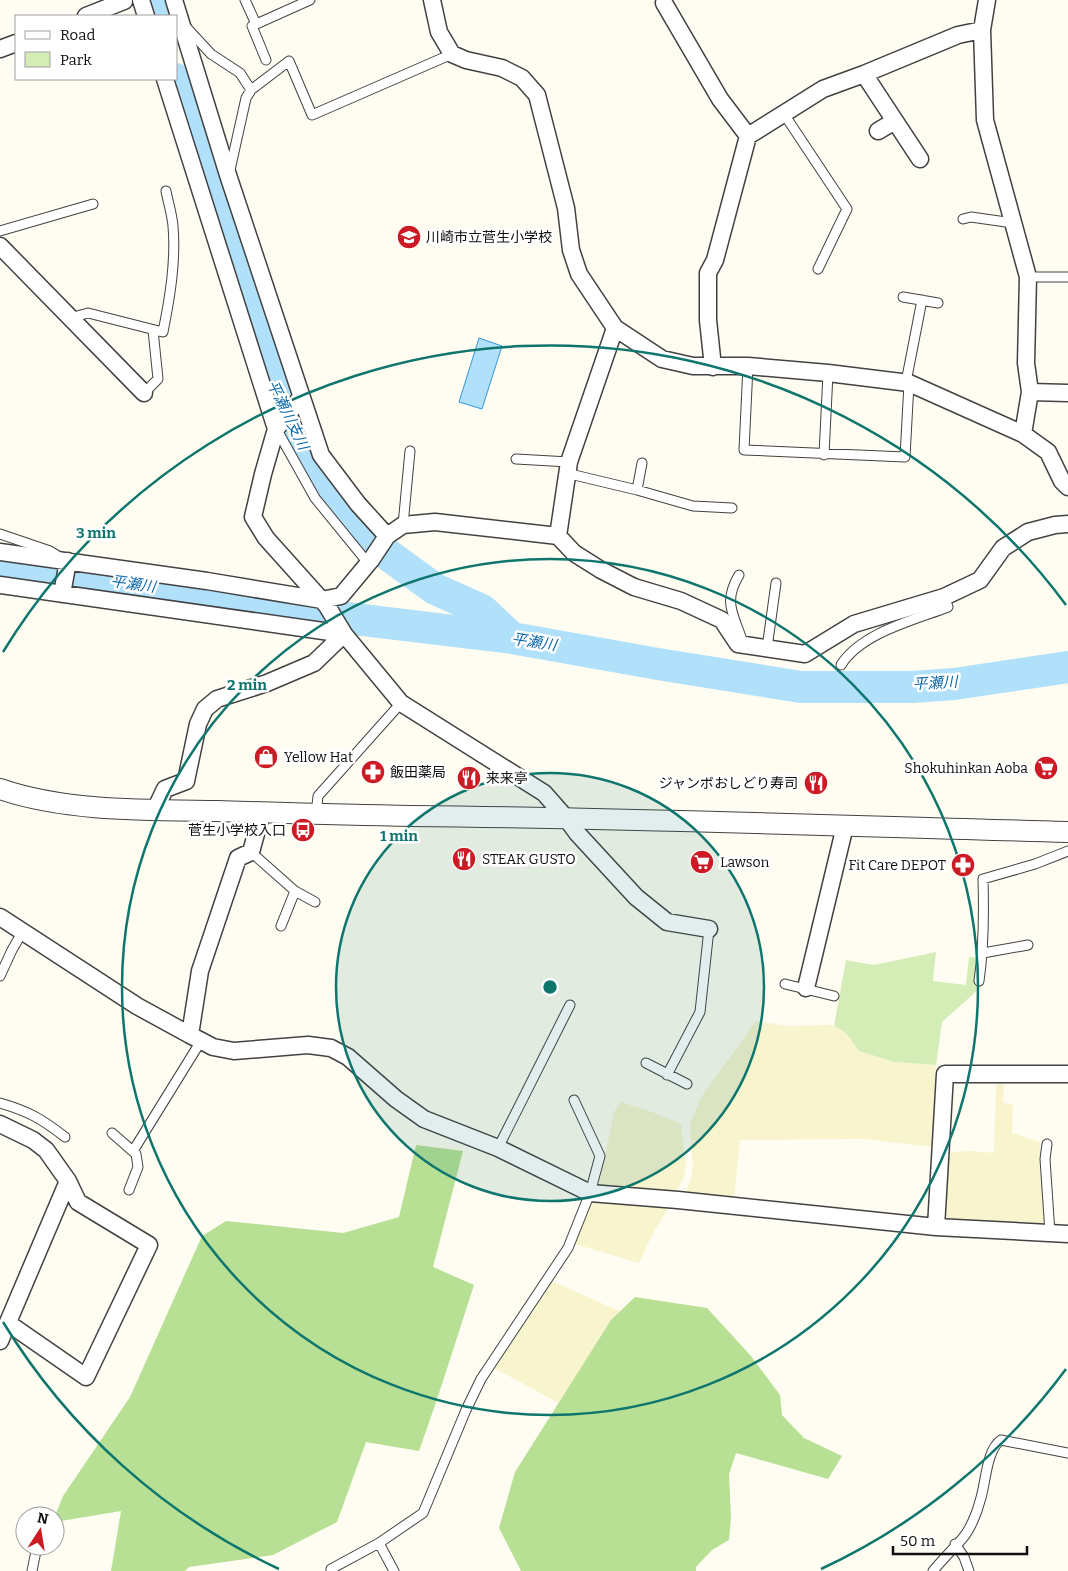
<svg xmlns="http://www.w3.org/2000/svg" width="1068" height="1571" font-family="Bitter,'Noto Sans JP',serif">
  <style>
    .farmland { fill: #f8f4ce }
    .green { fill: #d4edb7 }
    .forest { fill: #b7e095 }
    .water { fill: #b1e0fb; stroke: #3298d8 }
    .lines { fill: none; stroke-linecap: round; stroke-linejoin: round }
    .river { stroke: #b1e0fb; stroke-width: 32 }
    .service-casing { stroke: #424242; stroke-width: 11 }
    .minor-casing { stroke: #424242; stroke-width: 19 }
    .tertiary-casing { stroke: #424242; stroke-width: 22 }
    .service { stroke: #fff; stroke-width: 9 }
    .minor { stroke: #fff; stroke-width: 16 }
    .tertiary { stroke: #fff; stroke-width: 20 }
    .ring { fill: none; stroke: #0f766e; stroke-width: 2.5 }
    .labels { text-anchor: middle; stroke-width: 5; stroke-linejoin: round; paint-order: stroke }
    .poi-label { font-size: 14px; fill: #0f0f0f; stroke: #fff; text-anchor: start }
    .water-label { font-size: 15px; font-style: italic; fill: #0d69ac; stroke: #fff }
    .centre { fill: #0f766e; stroke: #fff; stroke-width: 2.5 }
    .ring-label { font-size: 15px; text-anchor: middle; font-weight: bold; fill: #0f766e; stroke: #fff; stroke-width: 5; stroke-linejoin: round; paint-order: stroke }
  </style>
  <rect width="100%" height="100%" fill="#fffcf1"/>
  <path class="farmland" d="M756 1021 788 1026 831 1025 846 1033 859 1051 894 1062 936 1065 932 1147 864 1139 740 1140 734 1199 685 1194 691 1179 693 1166 690 1124 702 1096Z
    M996 1084H1004L1003 1103 1013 1104 1012 1133 1040 1142 1041 1175 1046 1223 1041 1227 951 1222 945 1214 950 1152 973 1151 994 1153Z
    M621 1102 655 1113 681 1124 686 1166 684 1177 675 1193 599 1187 614 1112Z
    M592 1200 670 1205 652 1235 639 1263 575 1244Z
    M552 1281 621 1312 566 1407 494 1368Z"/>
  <path class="green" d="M936 952 933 981 966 985 969 957 978 958C976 968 974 979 981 987L942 1022 936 1065 894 1062 859 1051 846 1033 834 1026 846 960 874 965Z"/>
  <path class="forest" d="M416 1145 463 1151 433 1267 474 1285C456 1340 439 1396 419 1451L366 1442 337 1522 273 1555 189 1567 185 1571H111L121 1511 55 1522V1516L63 1496 130 1397 202 1236 226 1221 343 1233 399 1217Z
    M635 1297 707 1308 751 1356 780 1395 782 1415 804 1438 842 1456 828 1479 736 1453 729 1474 731 1518 729 1540 712 1550 696 1567V1571H521L499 1528 515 1472 611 1320Z"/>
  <path class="water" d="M479 338 502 346 482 409 459 402Z"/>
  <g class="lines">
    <path class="river" d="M152 0 157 16
      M176 79 273 389 320 478 356 525 368 538 384 552 435 589 482 610 512 638
      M0 566 198 593 305 613 512 638 658 664 801 687H912L954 684 1068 667"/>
    <g class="service-casing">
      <path id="service" d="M245 0 256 24
        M186 27 211 54 240 73 251 90
        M266 60 252 26 310 0
        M784 114 847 209 818 269
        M230 170 246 98 251 90 289 61 312 115 452 54
        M963 219 971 217 1013 223
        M0 231 93 204
        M1028 277H1068
        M903 297 938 303
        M70 318 88 313 163 332C170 297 176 261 173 226 172 214 168 202 166 191
        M748 366 744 450 905 457 909 383
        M906 382 922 300
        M144 393 158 379 153 330
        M277 430 315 498 368 563
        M824 455 828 373
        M516 459 569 462
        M566 473 637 490 693 506 732 508
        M637 490 642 463
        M403 525 410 451
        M0 534 50 551 58 556
        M739 575C723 602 733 613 742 640
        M767 648 776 583
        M841 665C861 633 914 620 948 607L944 597
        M316 814 318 796 401 703
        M251 852 295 891 315 902
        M281 926 295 891
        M983 953 1028 945
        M0 976 12 950 23 931
        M979 981C984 947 984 913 983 879L1035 864 1068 851
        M785 984 834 996
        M646 1063 687 1084
        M667 1075 700 1012 709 929
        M0 1103C28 1111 42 1119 65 1137
        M112 1133 136 1154 138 1167 129 1190
        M1047 1144 1045 1159 1050 1233
        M498 1148 570 1005
        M133 1151 201 1041
        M955 1544 964 1557 969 1571
        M32 1571 37 1546
        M331 1571V1569L379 1543
        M394 1571 379 1543 423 1513 466 1410 481 1379 568 1248 590 1193 600 1156 574 1100
        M933 1571C942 1560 952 1550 962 1539 970 1530 977 1513 980 1501 986 1484 986 1450 1001 1440L1068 1453"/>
    </g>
    <g class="minor-casing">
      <path id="minor" d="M141 0 146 16
        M174 0 228 175 321 455 358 504 387 536
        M432 0 439 32 452 54 466 60 502 68 522 78 537 95 566 208 571 250 579 274 615 328 662 359 693 366H748L828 373 909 383 1023 434 1048 452 1062 481 1068 487
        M987 0 982 30 985 120 1028 277 1026 363 1030 392 1023 434
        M664 3 720 99 748 136 715 260 708 273V320L713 367
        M86 16 124 1V0
        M0 49 16 43
        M864 74 920 159
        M165 79 276 429
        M878 131 895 121
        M748 136 823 89 864 74 958 35 982 30
        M0 246 144 393
        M1030 392 1068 393
        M301 397 276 429 263 474 253 517 266 538 327 606 344 634 401 703 544 793 566 818 577 833 636 897 667 922 709 929
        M558 536 569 462 615 328
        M0 552 207 581 322 600 341 596 371 560 387 536 403 525 435 522 558 536 574 553 601 570 634 587 681 601 722 620 738 644 805 654 854 624 944 597 980 580 1003 548 1028 532 1055 525 1068 524
        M0 585 344 634
        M62 594 68 561
        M155 810 165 789 186 781 198 724 205 709 217 699 267 683 314 663 344 634
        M262 812 251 852 238 858 200 971 190 1035 213 1047 234 1051 308 1045 331 1048 348 1057 396 1099 424 1119 498 1148 590 1193 678 1200 936 1227 1068 1234
        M0 917 137 1006 190 1035
        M806 988 845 826
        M0 1124 33 1140 46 1150 68 1181 78 1202 149 1245 86 1377 8 1323
        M936 1227 945 1074H1068
        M0 1341 68 1181"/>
    </g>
    <g class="tertiary-casing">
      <path id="tertiary" d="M0 789C66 812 149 810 218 811 283 813 347 815 412 816 631 818 849 826 1068 832"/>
    </g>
    <use href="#service" class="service"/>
    <use href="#minor" class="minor"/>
    <use href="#tertiary" class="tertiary"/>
  </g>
  <circle cx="550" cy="987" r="214" fill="#0f766e" fill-opacity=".12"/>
  <g class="ring">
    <circle cx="550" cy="987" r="214"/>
    <circle cx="550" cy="987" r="428"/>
    <path d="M1066 1369A642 642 0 0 1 821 1569M279 1569A642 642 0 0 1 3 1322M3 652A642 642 0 0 1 1066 605"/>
  </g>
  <defs>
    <g id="school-disc" transform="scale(1.25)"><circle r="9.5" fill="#cc1b25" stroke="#fff"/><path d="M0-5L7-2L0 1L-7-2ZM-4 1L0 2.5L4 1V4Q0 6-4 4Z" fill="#fff"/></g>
    <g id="shop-disc" transform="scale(1.25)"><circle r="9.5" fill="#cc1b25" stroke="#fff"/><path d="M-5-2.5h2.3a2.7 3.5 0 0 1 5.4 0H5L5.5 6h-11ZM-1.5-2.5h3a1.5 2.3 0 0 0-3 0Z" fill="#fff"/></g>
    <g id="supermarket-disc" transform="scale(1.25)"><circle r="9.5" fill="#cc1b25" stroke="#fff"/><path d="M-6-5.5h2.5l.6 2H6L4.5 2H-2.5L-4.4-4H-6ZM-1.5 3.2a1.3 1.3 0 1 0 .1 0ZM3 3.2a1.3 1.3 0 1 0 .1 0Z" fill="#fff"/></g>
    <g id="pharmacy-disc" transform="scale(1.25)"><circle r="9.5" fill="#cc1b25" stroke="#fff"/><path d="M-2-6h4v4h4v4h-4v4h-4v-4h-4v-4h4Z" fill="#fff"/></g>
    <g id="restaurant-disc" transform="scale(1.25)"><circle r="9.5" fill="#cc1b25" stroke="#fff"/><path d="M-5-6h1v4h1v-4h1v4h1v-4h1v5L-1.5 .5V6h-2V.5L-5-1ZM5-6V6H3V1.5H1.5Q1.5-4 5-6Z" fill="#fff"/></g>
    <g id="bus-disc" transform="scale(1.25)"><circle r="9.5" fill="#cc1b25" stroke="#fff"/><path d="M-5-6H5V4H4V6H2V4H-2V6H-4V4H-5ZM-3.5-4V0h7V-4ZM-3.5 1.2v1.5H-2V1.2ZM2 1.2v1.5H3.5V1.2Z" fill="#fff"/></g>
  </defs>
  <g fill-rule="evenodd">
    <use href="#school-disc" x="409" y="237"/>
    <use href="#shop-disc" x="266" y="757"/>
    <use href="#supermarket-disc" x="1046" y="768"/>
    <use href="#pharmacy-disc" x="373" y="772"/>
    <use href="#restaurant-disc" x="469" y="778"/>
    <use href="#restaurant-disc" x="816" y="783"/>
    <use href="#bus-disc" x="303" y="830"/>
    <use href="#restaurant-disc" x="464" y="859"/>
    <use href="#supermarket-disc" x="702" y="862"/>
    <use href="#pharmacy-disc" x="963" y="865"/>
  </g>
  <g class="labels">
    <g class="poi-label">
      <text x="426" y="242">川崎市立菅生小学校</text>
      <text x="284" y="762">Yellow Hat</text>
      <text x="1028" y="773" text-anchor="end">Shokuhinkan Aoba</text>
      <text x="390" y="777">飯田薬局</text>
      <text x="486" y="783">来来亭</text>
      <text x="798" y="788" text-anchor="end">ジャンボおしどり寿司</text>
      <text x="286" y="835" text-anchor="end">菅生小学校入口</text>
      <text x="482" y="864">STEAK GUSTO</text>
      <text x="720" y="867">Lawson</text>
      <text x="946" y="870" text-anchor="end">Fit Care DEPOT</text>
    </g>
    <g class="water-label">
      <text transform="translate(288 415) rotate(64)" y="5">平瀬川支川</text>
      <text transform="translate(133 584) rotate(8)" y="5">平瀬川</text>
      <text transform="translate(534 642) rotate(9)" y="5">平瀬川</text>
      <text transform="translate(935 683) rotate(-3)" y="5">平瀬川</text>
    </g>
  </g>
  <circle cx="550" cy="987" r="8" class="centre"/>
  <g class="ring-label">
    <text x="96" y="538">3 min</text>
    <text x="247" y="690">2 min</text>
    <text x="399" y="841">1 min</text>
  </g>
  <rect x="15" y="15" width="162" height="65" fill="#ffffff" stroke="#9f9f9f"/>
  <rect x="25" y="31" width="25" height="8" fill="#ffffff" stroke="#9f9f9f"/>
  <text x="60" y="40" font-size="15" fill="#0f0f0f">Road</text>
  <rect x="25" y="52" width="25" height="15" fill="#d4edb7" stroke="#9f9f9f"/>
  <text x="60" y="65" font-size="15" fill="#0f0f0f">Park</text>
  <g transform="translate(40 1531) rotate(12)"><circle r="24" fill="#ffffff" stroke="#9f9f9f"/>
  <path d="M0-4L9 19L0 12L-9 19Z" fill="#cc1b25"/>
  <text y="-8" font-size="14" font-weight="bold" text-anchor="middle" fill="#0f0f0f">N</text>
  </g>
  <path d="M893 1546v8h134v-8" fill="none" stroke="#0f0f0f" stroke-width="2.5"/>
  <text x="900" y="1546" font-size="15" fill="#0f0f0f" stroke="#ffffff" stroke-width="4" paint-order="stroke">50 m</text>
</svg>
